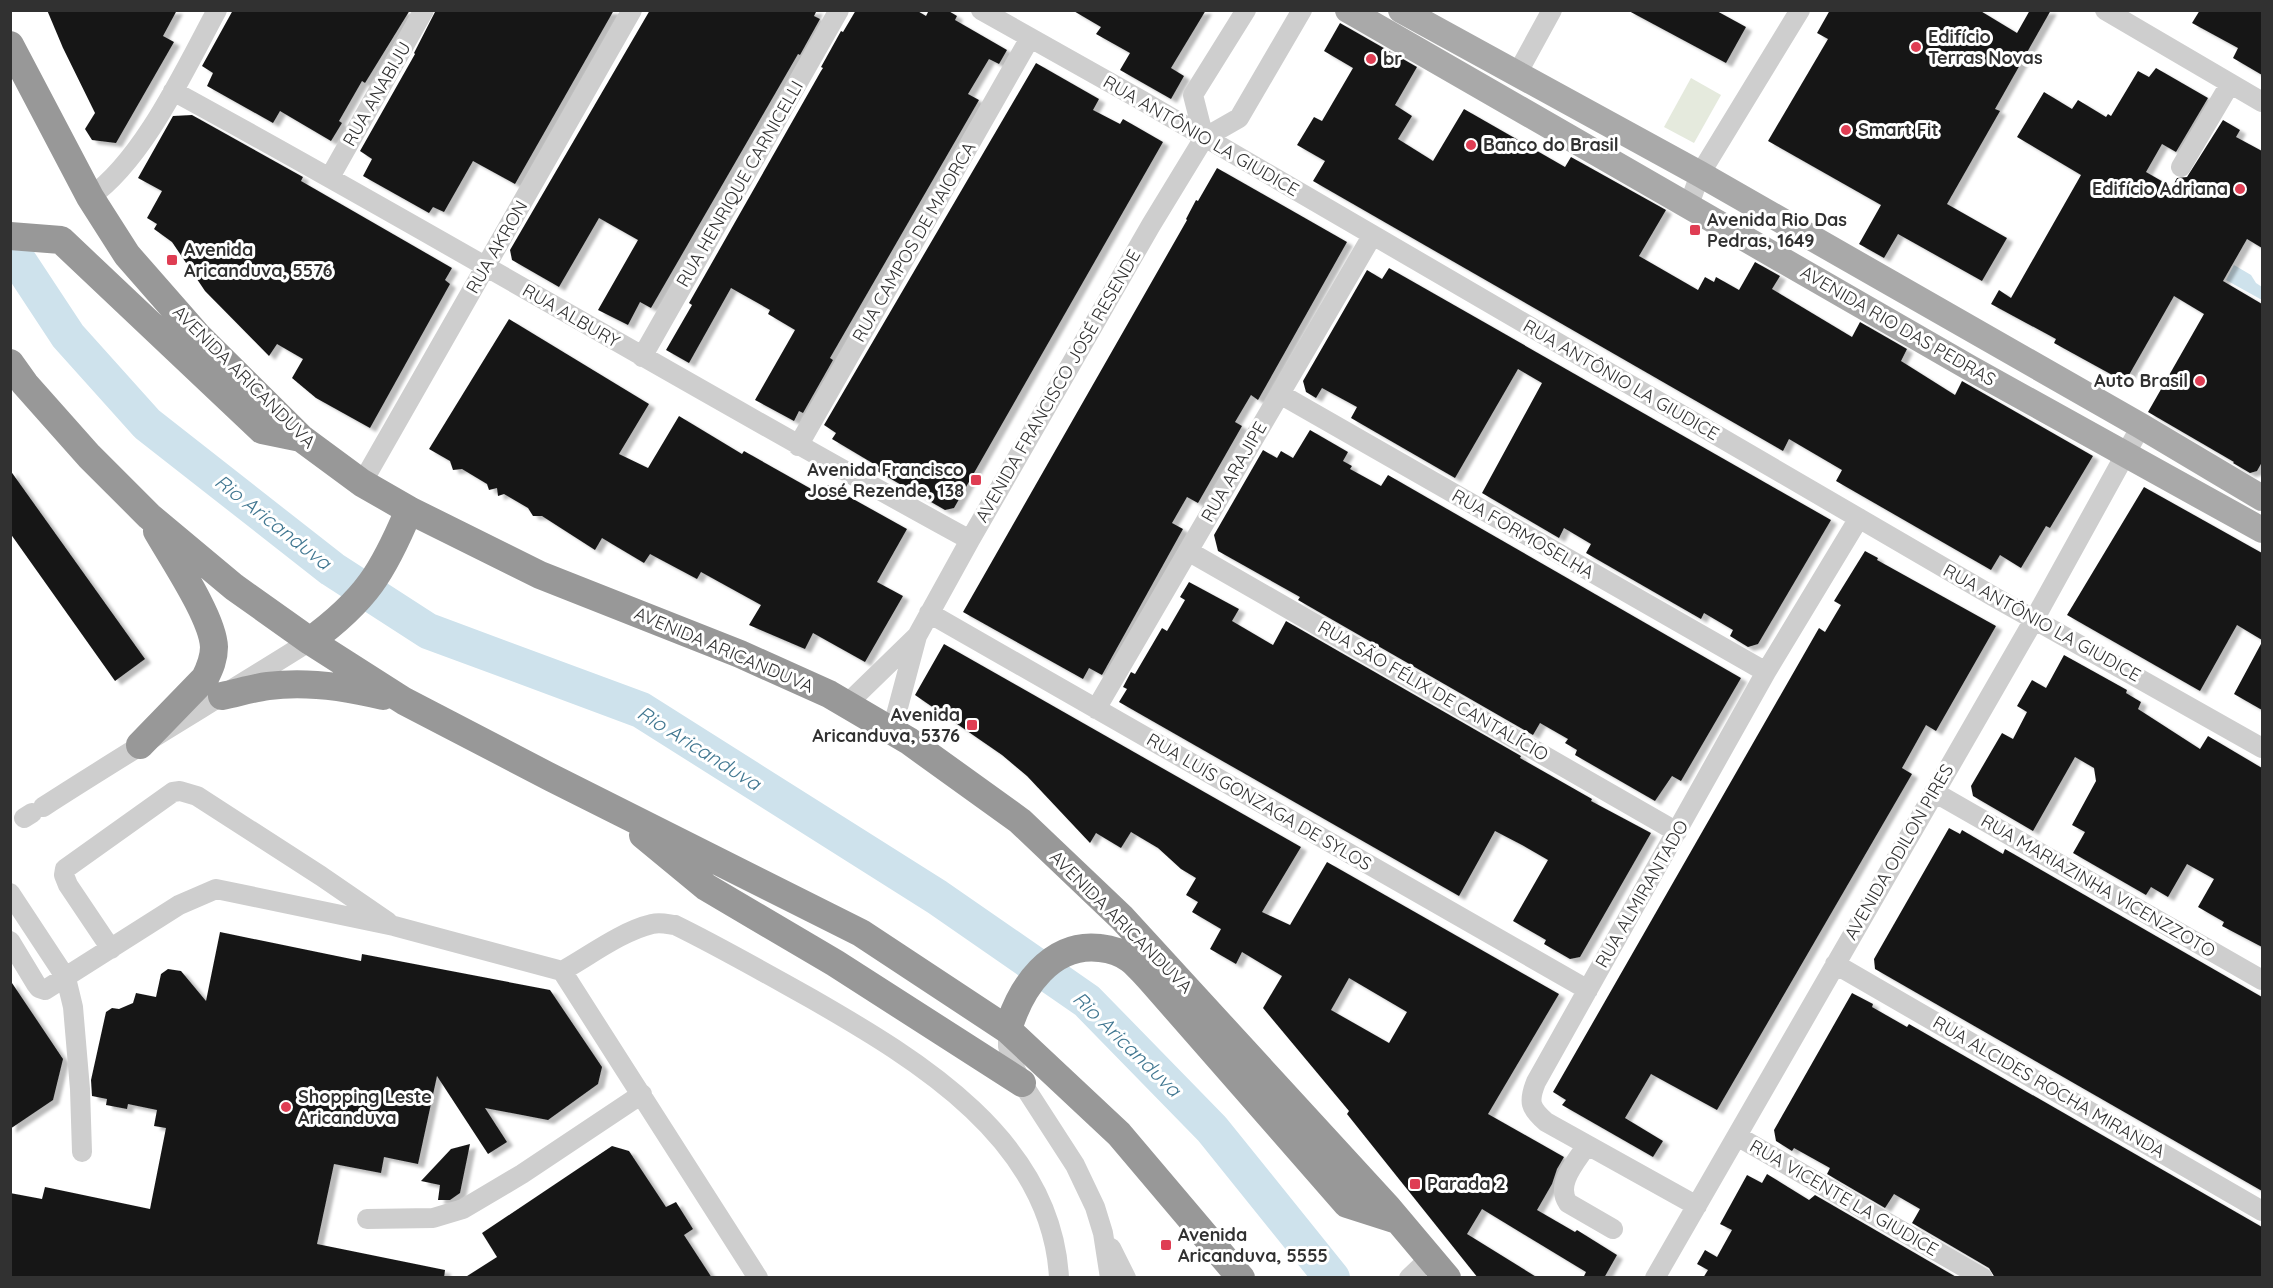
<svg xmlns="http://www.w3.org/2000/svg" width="2273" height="1288" font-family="Quicksand,sans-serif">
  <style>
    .green { fill: #e5eadd }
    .water { fill: #cee2ec }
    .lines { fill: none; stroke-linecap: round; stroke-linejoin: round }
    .river { stroke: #cee2ec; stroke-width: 36 }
    .building { fill: #181818; fill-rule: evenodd; filter: url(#shadow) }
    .minor { stroke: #cecece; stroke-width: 20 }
    .major { stroke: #a9a9a9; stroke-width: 26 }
    .highway { stroke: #989898; stroke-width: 28 }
    .poi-dot { fill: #df3d53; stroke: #fff; stroke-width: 2 }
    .labels { text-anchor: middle; stroke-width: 6; stroke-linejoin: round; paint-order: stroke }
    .poi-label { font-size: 18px; font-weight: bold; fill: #313131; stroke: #fff; text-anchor: start }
    .street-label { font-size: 18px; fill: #313131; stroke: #fff }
    .water-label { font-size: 20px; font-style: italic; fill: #417791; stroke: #fff }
  </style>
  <defs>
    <filter id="shadow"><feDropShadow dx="6" dy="4" stdDeviation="1.5" flood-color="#0004"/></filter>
  </defs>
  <rect width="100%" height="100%" fill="#fff"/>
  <path class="green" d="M1691 78 1721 95 1694 143 1664 127Z"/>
  <path class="water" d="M2234 265 2251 275 2256 283 2262 287V300L2226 280Z"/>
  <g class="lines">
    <path class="river" d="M10 248 68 336 147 424 332 569 428 631 641 710 937 897 1087 1001 1212 1129 1332 1278"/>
  </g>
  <path class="building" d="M47 10H177L163 36 174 42 116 143 92 140 85 129 95 113 63 48Z
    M233 10H410L365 83 362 81 339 121 342 123 331 141 280 111 273 123 207 86 213 73 202 66Z
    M436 10H614L515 184 473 161 444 212 433 207 429 213 363 176 372 159 360 151 415 54 414 53Z
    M650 10H817L814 16 820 19 800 55 798 54 651 308 640 302 628 325 598 310 638 240 599 218 559 287 512 260 510 250Z
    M856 10H916L926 16 929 10H947L957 16 955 20 1007 50 999 64 989 59 968 94 979 100 830 358 833 360 803 413 799 411 794 421 755 400 795 330 768 314 770 310 731 288 689 363 666 350 692 305 689 303 821 71 823 68 821 67 841 31 843 32Z
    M1072 10H1206L1171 68 1184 76 1171 99 1120 70 1130 53 1096 34 1101 27Z
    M1627 10H1715L1746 27 1726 63Z
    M1830 10H1979L2017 33 2030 10H2051L1995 109 2000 111 1947 204 2007 238 1982 281 1898 234 1884 258 1859 244 1881 205 1768 141 1828 39 1817 33Z
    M2200 10H2262V75L2233 58 2238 48 2192 23Z
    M1340 23 1417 67 1395 105 1412 116 1398 139 1430 159 1433 161 1464 109 1565 167 1571 157 1666 210 1639 256 1698 290 1705 277 1714 282 1716 277 1739 290 1755 262 1780 276 1772 289 1852 337 1860 322 1907 349 1901 361 1955 395 1962 381 2093 456 2050 528 2046 526 2021 568 2000 555 1991 570 1836 481 1842 470 1789 439 1783 451 1313 181 1325 161 1297 145 1314 117 1322 121 1353 68 1324 51Z
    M1036 63 1099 99 1093 110 1120 124 1123 119 1163 142 954 508 945 510 877 471 879 467 832 439 836 433 824 425Z
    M2156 68 2208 98 2176 152 2162 144 2146 172 2172 187 2177 178 2187 177 2223 120 2240 130 2236 137 2262 151V248L2247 239 2223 281 2262 304V462L2257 471 2250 473 2233 463 2234 462 2148 412 2204 314 2174 296 2125 382 2054 343 2056 339 1991 304 1999 290 2011 298 2081 175 2017 137 2044 92 2072 109 2078 100 2106 117 2108 114 2111 116 2138 71 2149 77Z
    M192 115 303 177 301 181 452 268 445 280 450 284 370 428 316 398 292 378 303 359 277 344 269 356 205 291 172 242 154 229 157 224 147 218 162 191 138 178 173 116Z
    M1217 168 1347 242 1258 400 1251 395 1235 422 1242 426 1198 503 1187 497 1172 523 1183 529 1102 675 1089 668 1083 679 963 612 1187 220 1186 219 1196 200 1198 201Z
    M1389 268 1831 520 1758 644 1748 647 1730 636 1733 630 1704 613 1701 619 1586 553 1591 544 1564 528 1559 538 1482 493 1542 383 1518 369 1455 478 1351 418 1357 407 1322 388 1316 398 1306 392 1303 381 1367 270 1382 279Z
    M509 319 649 404 619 454 648 468 679 416 742 454 744 451 822 495 828 485 907 529 877 582 903 596 865 662 813 633 805 649 749 625 761 605 701 572 697 579 650 554 644 563 602 538 595 550 542 516H533L528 508 504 494 498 496 497 488 489 490 487 484 462 469 453 470 450 461 429 449Z
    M1310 430 1348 452 1343 461 1352 466 1350 469 1381 486 1388 475 1741 678 1681 781 1672 776 1655 801 1575 755 1577 750 1565 743 1568 739 1540 723 1533 735 1298 600 1300 597 1218 551 1214 535 1263 450 1277 458 1281 451 1293 458Z
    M10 470 145 659 115 681 10 533Z
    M2144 487 2262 553V640L2237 625 2200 691 2067 615Z
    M1865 551 1878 558 1877 560 1996 626 1936 731 1926 725 1902 768 1912 774 1717 1110 1651 1074 1625 1118 1663 1141 1653 1157 1562 1105 1566 1100 1553 1092 1819 628 1825 632 1841 605 1834 601Z
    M1189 582 1239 609 1232 621 1273 645 1286 621 1521 756 1520 758 1592 799 1591 801 1651 833 1580 957 1570 959 1544 944 1546 940 1513 921 1548 860 1522 845 1495 831 1459 896 1119 702 1127 689 1123 687 1131 672 1135 674 1162 628 1167 631 1185 600 1180 597Z
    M2262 642V710L2234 694Z
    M944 644 1301 847 1262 912 1290 925 1327 862 1559 994 1488 1114 1564 1157 1557 1169 1552 1184 1537 1210 1575 1232 1577 1230 1617 1255 1604 1278H1583L1586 1272 1482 1209 1467 1234 1538 1278H1478L1347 1114 1349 1111 1263 1008 1282 976 1242 952 1236 964 1210 949 1221 929 1192 912 1198 902 1186 895 1196 878 1181 869 1158 848 1131 832 1121 848 1096 833 1090 843 1027 776 1002 755 915 695ZM1349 978 1407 1012 1389 1043 1331 1010Z
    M2064 655 2127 690 2126 693 2141 702 2138 709 2200 749 2208 736 2262 768V947L2222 926 2224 922 2198 907 2214 879 2187 864 2168 897 2151 887 2146 895 2073 853 2085 832 2072 825 2096 781 2094 768 2075 757 2033 831 1973 796 1971 786 2002 733 2013 739 2027 712 2017 706 2032 680 2046 688Z
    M1949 828 1960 834 1962 830 2003 854 2005 849 2262 997V1191L1875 969 1874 959Z
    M220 932 361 961 362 954 550 990 602 1067 598 1084 548 1120 485 1108 507 1142 488 1154 437 1076 418 1164 384 1157 381 1173 334 1164 317 1244 445 1270 444 1278H10V1193L42 1199 45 1187 150 1209 166 1128 154 1126 157 1110 128 1104 127 1109 106 1105 107 1099 92 1096 91 1080 106 1012 112 1008 119 1009 133 1003 136 993 156 997 161 974 168 969 181 971 206 1001Z
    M10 980 63 1059 53 1100 10 1129Z
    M1852 993 1873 1004 1872 1007 1907 1027 1909 1024 2262 1227V1278H1995L1989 1268 1912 1223 1920 1209 1894 1194 1885 1208 1827 1174 1830 1168 1794 1148 1792 1151 1776 1141 1774 1130Z
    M470 1144 460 1193 450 1200H438L440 1185 421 1181 451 1149Z
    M612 1146 629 1151 666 1207 676 1202 693 1229 684 1235 712 1278H464L497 1257 482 1233Z
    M1767 1174 1809 1200 1815 1195 1958 1278H1703L1708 1270 1697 1264 1705 1250 1717 1257 1732 1230 1720 1224 1747 1175 1762 1183Z"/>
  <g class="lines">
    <path class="minor" d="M981 10 1141 100 1996 598 2262 748
      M2105 10 2262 102
      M1517 74 1552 10
      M173 91C441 237 702 394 970 540
      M1204 138 1193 95 1246 10
      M2181 167 2230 84
      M330 177 424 10
      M90 197C144 159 185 69 217 10
      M1689 205 1700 174 1800 10
      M642 357 839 10
      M1280 394 1766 672
      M798 446 1030 38
      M362 483 632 10
      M1188 551 1677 832
      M929 613 1588 990
      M846 705 917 636
      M1096 709 1372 236
      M892 730 917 636 970 540 1151 225 1204 138 1239 118 1302 10
      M1934 792 2262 980
      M43 807C131 750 221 697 310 641
      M24 818 32 813
      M10 893 66 978 73 1007 80 1089 82 1152
      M10 941 36 984 39 988 45 990 179 905 216 889 394 926 562 971 758 1278
      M111 949 68 885 64 875 65 869 173 792 180 791 197 796 321 876 388 922
      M1835 964 2262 1211
      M562 971C589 956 622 931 652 924 660 922 667 924 675 925 722 948 767 974 812 999 918 1060 1052 1140 1059 1278
      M1008 1030V1046L1012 1062 1022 1083 1075 1165 1095 1207 1103 1233 1110 1278
      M1737 1136 1983 1278
      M1587 1145C1576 1162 1555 1184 1568 1203L1613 1229
      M1697 1206 1546 1122C1530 1108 1528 1102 1536 1082L1766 672 1859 518
      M367 1219 433 1218 463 1209 522 1174 642 1094
      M1111 1248 1126 1278
      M1409 1278 1430 1258
      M1655 1278 2035 618 2141 426"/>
    <path class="major" d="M1348 10 1970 368 2262 530
      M1401 10 1700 174 2141 426 2262 498"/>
    <path class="highway" d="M10 45 90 197 127 255 198 336 301 438 362 483 409 510 540 575 740 654 829 694 909 741 1020 821 1122 918 1388 1208 1447 1278
      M10 236 61 240 262 430 301 438
      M10 363 25 384 89 456 149 516 234 587 310 641 404 701 552 778 861 933 1008 1030 1119 1134 1241 1278
      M310 641C366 600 383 572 409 510
      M222 696C237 693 253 688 268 686 306 681 347 687 383 696
      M140 745 205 678C210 668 214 659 214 647 213 618 173 559 157 531
      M643 835 706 887 835 963 1022 1083
      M1008 1030C1020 988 1051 942 1100 948 1110 949 1122 953 1130 959 1137 964 1143 972 1150 979L1347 1204 1397 1220"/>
  </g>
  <g class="poi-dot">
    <circle cx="1916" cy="47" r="6"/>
    <circle cx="1371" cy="59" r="6"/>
    <circle cx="1846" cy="130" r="6"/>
    <circle cx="1471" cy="145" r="6"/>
    <circle cx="2240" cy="189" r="6"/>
    <rect x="1689" y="224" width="12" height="12" rx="3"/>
    <rect x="166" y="254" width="12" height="12" rx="3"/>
    <circle cx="2200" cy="381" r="6"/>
    <rect x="970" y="474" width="12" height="12" rx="3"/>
    <rect x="966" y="719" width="12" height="12" rx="3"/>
    <circle cx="286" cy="1107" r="6"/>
    <rect x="1409" y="1178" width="12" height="12" rx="3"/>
    <rect x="1160" y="1239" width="12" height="12" rx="3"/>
  </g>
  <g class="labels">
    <g class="poi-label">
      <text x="1928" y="43">Edifício<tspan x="1928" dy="21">Terras Novas</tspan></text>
      <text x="1383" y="65">br</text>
      <text x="1858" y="136">Smart Fit</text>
      <text x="1483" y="151">Banco do Brasil</text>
      <text x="2228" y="195" text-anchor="end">Edifício Adriana</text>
      <text x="1707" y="226">Avenida Rio Das<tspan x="1707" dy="21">Pedras, 1649</tspan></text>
      <text x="184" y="256">Avenida<tspan x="184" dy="21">Aricanduva, 5576</tspan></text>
      <text x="2188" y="387" text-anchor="end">Auto Brasil</text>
      <text x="964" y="476" text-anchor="end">Avenida Francisco<tspan x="964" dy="21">José Rezende, 138</tspan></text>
      <text x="960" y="721" text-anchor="end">Avenida<tspan x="960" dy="21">Aricanduva, 5376</tspan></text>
      <text x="298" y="1103">Shopping Leste<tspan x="298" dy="21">Aricanduva</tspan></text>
      <text x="1427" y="1190">Parada 2</text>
      <text x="1178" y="1241">Avenida<tspan x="1178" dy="21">Aricanduva, 5555</tspan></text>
    </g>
    <g class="street-label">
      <text transform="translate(377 94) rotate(-60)" y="6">RUA ANABIJU</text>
      <text transform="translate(1201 136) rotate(30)" y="6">RUA ANTÔNIO LA GIUDICE</text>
      <text transform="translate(740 184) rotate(-60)" y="6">RUA HENRIQUE CARNICELLI</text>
      <text transform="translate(914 242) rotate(-60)" y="6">RUA CAMPOS DE MAIORCA</text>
      <text transform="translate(497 247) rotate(-60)" y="6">RUA AKRON</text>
      <text transform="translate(571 316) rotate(30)" y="6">RUA ALBURY</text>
      <text transform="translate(1898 326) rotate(30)" y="6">AVENIDA RIO DAS PEDRAS</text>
      <text transform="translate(244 377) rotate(45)" y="6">AVENIDA ARICANDUVA</text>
      <text transform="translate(1621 380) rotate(30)" y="6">RUA ANTÔNIO LA GIUDICE</text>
      <text transform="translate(1058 386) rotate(-60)" y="6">AVENIDA FRANCISCO JOSÉ RESENDE</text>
      <text transform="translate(1234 472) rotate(-60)" y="6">RUA ARAJIPE</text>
      <text transform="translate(1523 534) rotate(30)" y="6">RUA FORMOSELHA</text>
      <text transform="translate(2042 623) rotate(29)" y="6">RUA ANTÔNIO LA GIUDICE</text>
      <text transform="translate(724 650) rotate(23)" y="6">AVENIDA ARICANDUVA</text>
      <text transform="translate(1433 691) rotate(30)" y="6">RUA SÃO FÉLIX DE CANTALÍCIO</text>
      <text transform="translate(1259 802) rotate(30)" y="6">RUA LUÍS GONZAGA DE SYLOS</text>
      <text transform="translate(1899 852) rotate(-60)" y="6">AVENIDA ODILON PIRES</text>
      <text transform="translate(2098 886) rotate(30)" y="6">RUA MARIAZINHA VICENZZOTO</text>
      <text transform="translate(1642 894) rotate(-60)" y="6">RUA ALMIRANTADO</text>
      <text transform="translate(1121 922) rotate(45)" y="6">AVENIDA ARICANDUVA</text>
      <text transform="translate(2049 1087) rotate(30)" y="6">RUA ALCIDES ROCHA MIRANDA</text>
      <text transform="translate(1844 1198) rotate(30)" y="6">RUA VICENTE LA GIUDICE</text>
    </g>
    <g class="water-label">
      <text transform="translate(273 522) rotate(38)" y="7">Rio Aricanduva</text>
      <text transform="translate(699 748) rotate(32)" y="7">Rio Aricanduva</text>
      <text transform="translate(1127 1044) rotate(44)" y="7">Rio Aricanduva</text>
    </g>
  </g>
  <rect width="2273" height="1288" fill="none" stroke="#313131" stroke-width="24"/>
</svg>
